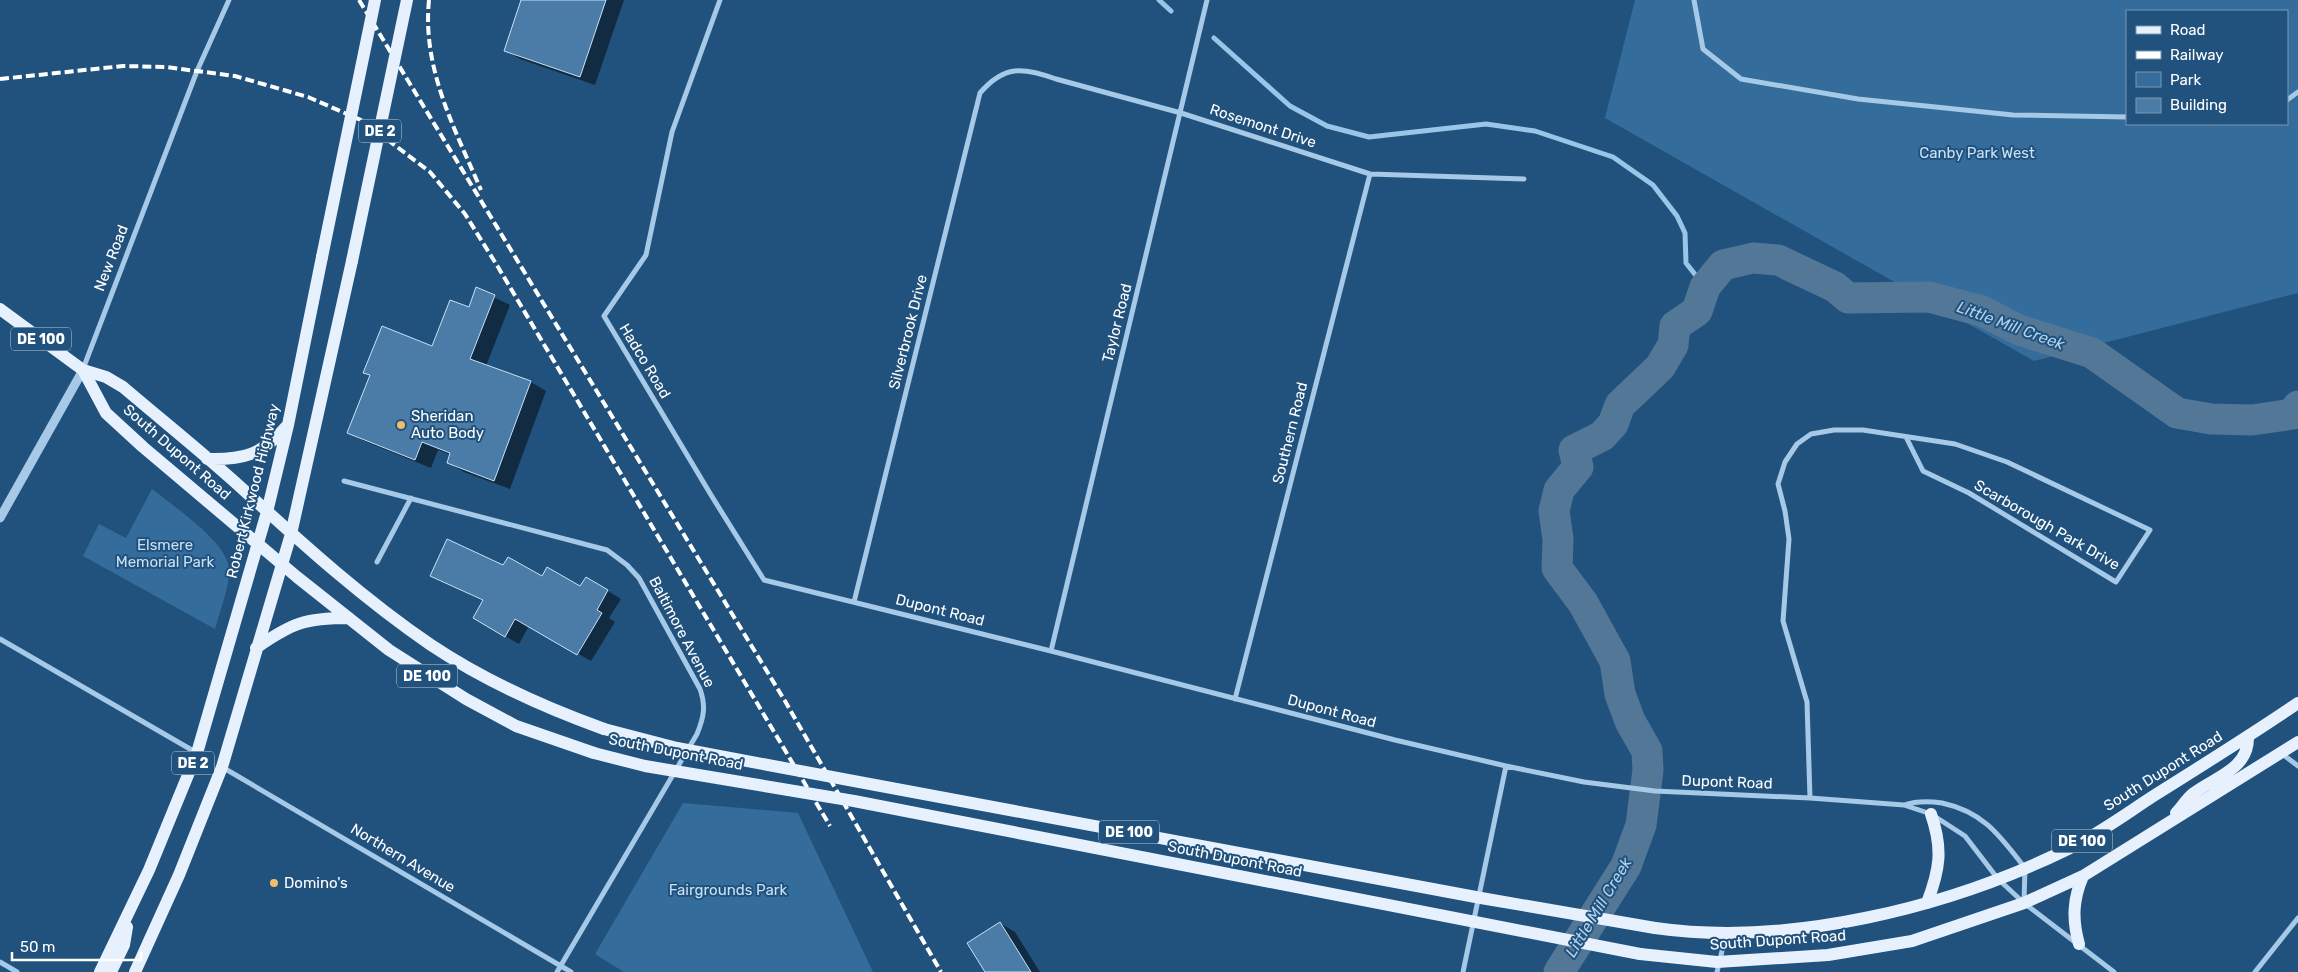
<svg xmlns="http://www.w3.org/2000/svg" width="2298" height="972" font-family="Rubik,sans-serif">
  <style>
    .green { fill: #346c9b; fill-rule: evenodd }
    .shadow { fill: #0007 }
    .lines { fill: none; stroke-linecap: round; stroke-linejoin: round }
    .stream { stroke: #99c5e8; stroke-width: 5 }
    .river { stroke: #537796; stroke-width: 31 }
    .building { fill: #4a7ca7; stroke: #c8e1f5 }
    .minor { stroke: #a5c9e6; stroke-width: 5 }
    .tertiary { stroke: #a5c9e6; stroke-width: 9 }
    .primary { stroke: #e6f1fd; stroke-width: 12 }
    .rail { stroke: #fff; stroke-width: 4; stroke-dasharray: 9 4; stroke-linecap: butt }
    .primary-bridge { stroke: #e6f1fd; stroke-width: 12 }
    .poi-dot { fill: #f3bd67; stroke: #21527d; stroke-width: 2 }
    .labels { text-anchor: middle; stroke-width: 4; stroke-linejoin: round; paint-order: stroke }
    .shield { fill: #21527d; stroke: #bccbd8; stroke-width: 1 }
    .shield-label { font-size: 14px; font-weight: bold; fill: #fff }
    .street-label { font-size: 15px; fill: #fff; stroke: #21527d }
    .park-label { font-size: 15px; fill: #c8e1f5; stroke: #21527d }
    .poi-label { font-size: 15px; fill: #fff; stroke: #21527d; text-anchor: start }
    .water-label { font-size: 16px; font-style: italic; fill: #b0d3ee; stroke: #21527d }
  </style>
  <rect width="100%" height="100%" fill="#21527d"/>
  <path class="green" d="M1635 0H2298V293L2034 361 1605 118ZM2127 11H2287V124H2127Z
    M152 489C172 505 227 542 229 568 230 587 220 610 215 629L83 556 99 524 126 538Z
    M683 803 798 813 873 972H624L595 954Z"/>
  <path class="shadow" d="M523 0H624L595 85 520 59 505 50Z
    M477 289 510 305 486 366 531 382 546 391 510 489 464 472 448 463 451 455 438 450 431 468 364 441 349 433 371 376 365 372 433 347 469 308Z
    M504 567 581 588 600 586 621 599 609 618 615 622 591 661 529 626 519 644 474 618 484 601 432 576Z
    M1000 923 1015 932 1040 972H987Z"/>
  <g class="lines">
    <path class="stream" d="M1159 0 1171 11
      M1214 38 1290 106 1327 126 1369 137 1486 124 1535 131 1613 157 1653 185 1677 216 1685 233 1686 263 1705 287"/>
    <path class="river" d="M1559 972 1626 866 1641 825 1648 770 1647 751 1630 721 1620 694 1615 661 1583 603 1557 568 1558 539 1554 511 1559 490 1578 467 1574 450 1602 436 1613 424 1620 405 1660 367 1673 345 1675 326 1697 311 1705 287 1723 265 1753 258 1778 260 1835 287 1848 298 1929 297 1982 311 2019 330 2092 353 2177 413 2211 419 2252 420 2293 414 2298 406"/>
  </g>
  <path class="building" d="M521 0H606L580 77 504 51Z
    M476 287 495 295 470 359 531 381 494 481 447 463 450 453 422 442 415 460 347 433 370 375 363 373 382 326 432 346 450 300 469 307Z
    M447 539 503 565 508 557 542 576 547 567 580 586 586 577 608 590 597 610 602 613 577 655 515 619 505 637 473 618 483 600 430 576Z
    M1000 922 1031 972H985L967 943Z"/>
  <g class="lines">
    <path class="minor" d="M720 0 672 132 646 255 604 316 711 495 764 580 1051 651 1395 740 1506 766 1584 782 1655 791 1810 798 1904 805 1931 814 1965 836 1998 879 2024 903 2114 972
      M1694 0 1703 49 1741 79 1858 99 2013 115 2127 117
      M2287 100 2298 92
      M83 369 197 71 229 0
      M344 481 607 550 627 565 639 578 700 689C706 706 704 717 697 734L557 972
      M377 562 411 498
      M854 602 980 93C1004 65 1023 67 1056 79L1181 113 1370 174 1524 179
      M0 639 197 753
      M1051 651 1207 0
      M1235 699 1370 174
      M2281 753 2298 766
      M222 767 571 972
      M1810 798 1807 702 1783 621 1789 539 1785 511 1778 484 1785 462 1797 444 1811 434 1834 430H1863L1955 444 2007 462 2150 530 2116 582 1969 493 1923 471 1906 437
      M1904 805C1916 801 1929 801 1942 803 1984 812 2000 836 2025 868L2024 902
      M0 962 17 972
      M1463 972 1506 766
      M1717 972 1726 934
      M2255 972 2298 918"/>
    <path class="tertiary" d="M0 518 83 370"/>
    <path class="primary" d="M0 309 83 370 106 377 123 387C164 422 207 456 247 493 305 546 365 600 431 645 485 681 543 707 604 729
      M83 370 106 413 143 447 297 577 389 650 466 699 516 726 594 753
      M207 459C243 460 262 455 286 427
      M256 648C292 623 305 618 349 618
      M2176 813C2182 807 2187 798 2194 793 2215 777 2249 769 2248 737
      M1927 903C1940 869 1943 849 1931 814
      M1655 928C1789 947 1947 908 2068 849 2099 834 2127 813 2155 795 2203 765 2251 735 2298 703
      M2079 944C2072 919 2073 899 2083 876
      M1640 954 1717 962 1828 955 1912 941 2024 903 2083 876 2298 742
      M100 972 149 870 197 753 267 512 288 425 322 257
      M111 972 124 945 127 927
      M135 972 179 875 222 767 291 534 352 261"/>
    <path class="rail" d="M359 0 785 701 941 972
      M429 0C422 69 455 129 481 190
      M0 79 123 66 166 67 235 76 308 97 363 121 430 172 465 214 498 267 830 826"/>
    <path class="primary-bridge" d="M322 257 375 0
      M352 261 407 0
      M604 729 677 748 1481 898 1655 928
      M594 753 645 766 854 801 1640 954"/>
  </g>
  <g class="poi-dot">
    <circle cx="401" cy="425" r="5"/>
    <circle cx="274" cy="883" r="5"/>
  </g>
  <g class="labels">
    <g class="shield">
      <rect x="359" y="119.5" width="42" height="23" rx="4"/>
      <rect x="11" y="327.5" width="60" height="23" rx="4"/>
      <rect x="397" y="664.5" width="60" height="23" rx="4"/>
      <rect x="172" y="751.5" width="42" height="23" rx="4"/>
      <rect x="1099" y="820.5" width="60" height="23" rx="4"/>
      <rect x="2052" y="829.5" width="60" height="23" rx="4"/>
    </g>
    <g class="shield-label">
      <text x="380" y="136">DE 2</text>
      <text x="41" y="344">DE 100</text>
      <text x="427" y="681">DE 100</text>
      <text x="193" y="768">DE 2</text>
      <text x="1129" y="837">DE 100</text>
      <text x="2082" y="846">DE 100</text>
    </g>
    <g class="street-label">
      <text transform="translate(1263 126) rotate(18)" y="5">Rosemont Drive</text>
      <text transform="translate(111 258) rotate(-69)" y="5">New Road</text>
      <text transform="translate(1117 323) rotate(-76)" y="5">Taylor Road</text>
      <text transform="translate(908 332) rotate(-76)" y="5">Silverbrook Drive</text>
      <text transform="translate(645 361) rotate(59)" y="5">Hadco Road</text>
      <text transform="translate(1290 433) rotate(-76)" y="5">Southern Road</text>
      <text transform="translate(177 452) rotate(41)" y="5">South Dupont Road</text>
      <text transform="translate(253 491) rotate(-76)" y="5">Robert Kirkwood Highway</text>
      <text transform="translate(2047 525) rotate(30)" y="5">Scarborough Park Drive</text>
      <text transform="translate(940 610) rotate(14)" y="5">Dupont Road</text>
      <text transform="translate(682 632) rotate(62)" y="5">Baltimore Avenue</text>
      <text transform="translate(1332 711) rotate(15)" y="5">Dupont Road</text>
      <text transform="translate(676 752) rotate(11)" y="5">South Dupont Road</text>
      <text transform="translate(2163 771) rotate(-32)" y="5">South Dupont Road</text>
      <text transform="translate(1727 782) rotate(2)" y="5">Dupont Road</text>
      <text transform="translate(403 858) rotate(31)" y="5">Northern Avenue</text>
      <text transform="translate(1235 859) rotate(11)" y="5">South Dupont Road</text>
      <text transform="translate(1778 940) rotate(-4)" y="5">South Dupont Road</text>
    </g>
    <g class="park-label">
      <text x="1977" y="158">Canby Park West</text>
      <text x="165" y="550">Elsmere<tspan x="165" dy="17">Memorial Park</tspan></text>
      <text x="728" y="895">Fairgrounds Park</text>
    </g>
    <g class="poi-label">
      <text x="411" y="421">Sheridan<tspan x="411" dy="17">Auto Body</tspan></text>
      <text x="284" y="888">Domino's</text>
    </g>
    <g class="water-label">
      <text transform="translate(2011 325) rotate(20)" y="6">Little Mill Creek</text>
      <text transform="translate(1598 907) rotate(-59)" y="6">Little Mill Creek</text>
    </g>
  </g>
  <rect x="2126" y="10" width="162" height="115" fill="#21527d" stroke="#7a97b1"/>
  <rect x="2136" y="26" width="25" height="8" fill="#e6f1fd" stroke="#7a97b1"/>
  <text x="2170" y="35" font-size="15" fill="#ffffff">Road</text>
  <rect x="2136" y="51" width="25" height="8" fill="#ffffff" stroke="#7a97b1"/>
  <text x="2170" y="60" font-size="15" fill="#ffffff">Railway</text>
  <rect x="2136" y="72" width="25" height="15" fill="#346c9b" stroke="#7a97b1"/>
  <text x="2170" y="85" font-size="15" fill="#ffffff">Park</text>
  <rect x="2136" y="98" width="25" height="15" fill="#4a7ca7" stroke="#7a97b1"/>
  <text x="2170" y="110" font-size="15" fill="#ffffff">Building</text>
  <path d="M12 952v8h129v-8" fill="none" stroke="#ffffff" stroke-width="2.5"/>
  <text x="20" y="952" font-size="15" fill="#ffffff" stroke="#21527d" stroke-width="4" paint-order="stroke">50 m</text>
</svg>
